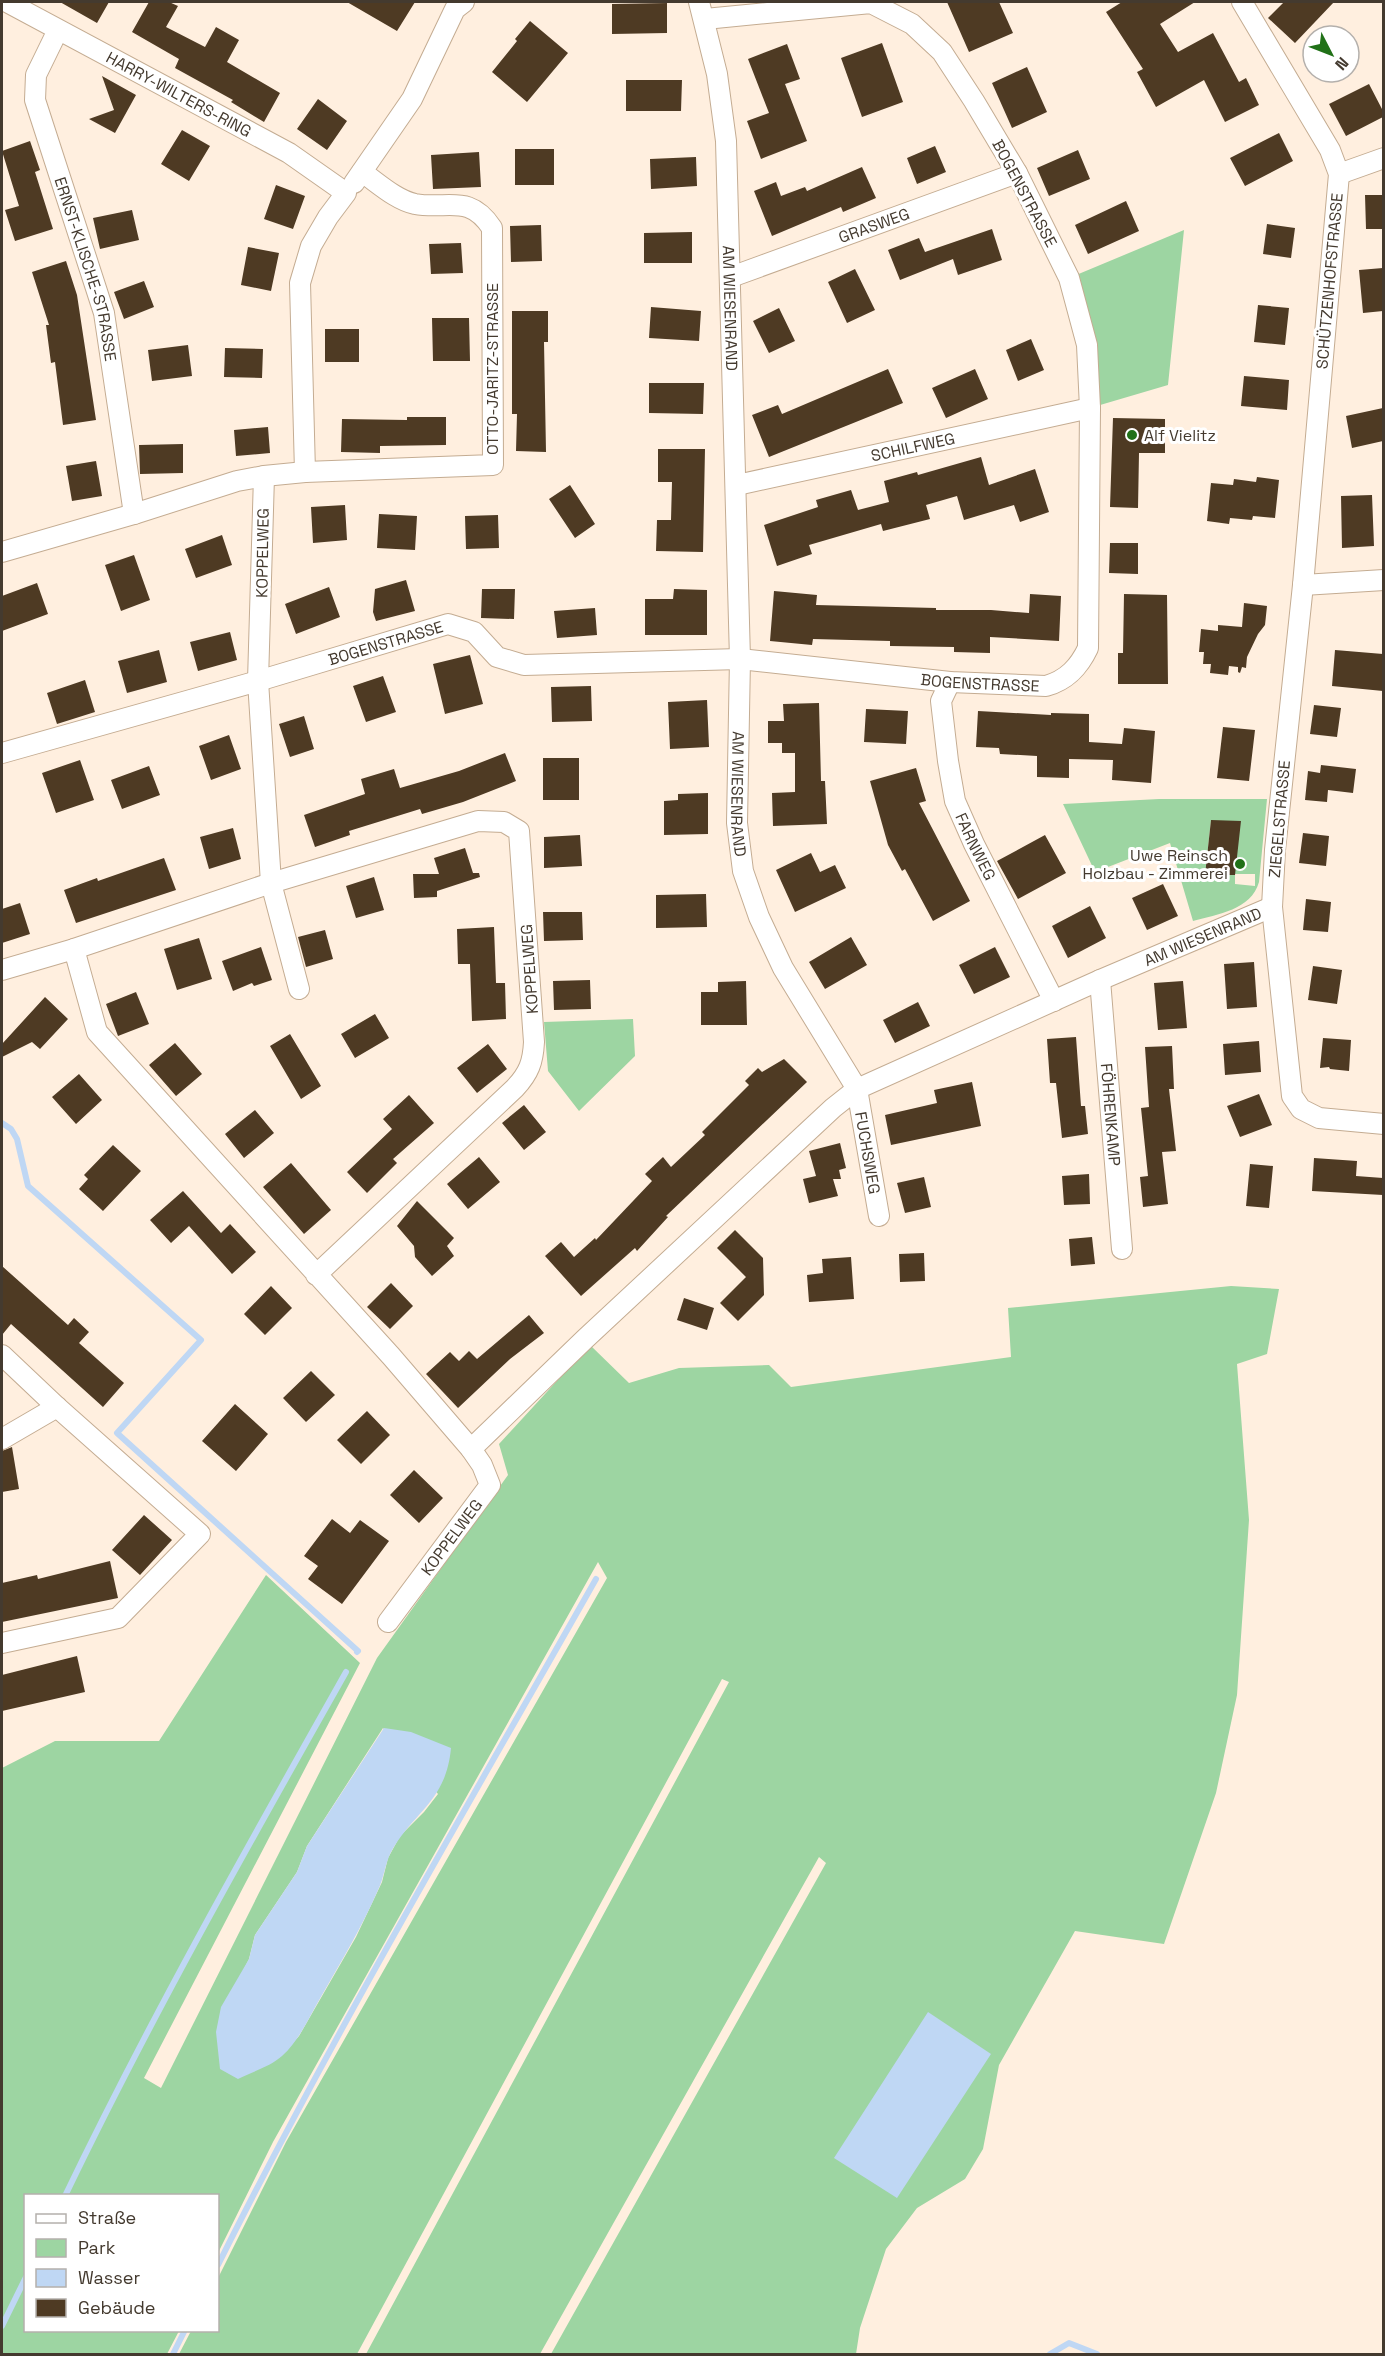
<svg xmlns="http://www.w3.org/2000/svg" width="1385" height="2356" font-family="'Space Grotesk',sans-serif">
  <style>
    .green { fill: #9dd5a2; fill-rule: evenodd }
    .water { fill: #bfd7f4 }
    .lines { fill: none; stroke-linecap: round; stroke-linejoin: round }
    .stream { stroke: #bfd7f4; stroke-width: 6 }
    .building { fill: #4e3a23 }
    .street-casing { stroke: #c4ac92; stroke-width: 22 }
    .street { stroke: #fff; stroke-width: 20 }
    .poi-dot { fill: #217118; stroke: #fff; stroke-width: 2 }
    .labels { text-anchor: middle; stroke-width: 6; stroke-linejoin: round; paint-order: stroke }
    .street-label { font-size: 16px; fill: #443a2f; stroke: #fff }
    .poi-label { font-size: 16px; fill: #443a2f; stroke: #fff; text-anchor: start }
  </style>
  <rect width="100%" height="100%" fill="#ffefdf"/>
  <path class="green" d="M1184 230 1168 385 1090 408 1069 278Z
    M1159 799H1267L1259 882C1251 910 1218 914 1193 921L1170 843 1095 872 1063 804ZM1211 820 1235 875H1205ZM1235 874H1255V886L1235 884Z
    M633 1019 635 1056 579 1111 548 1071 544 1022Z
    M1231 1286 1279 1289 1267 1354 1237 1364 1249 1520 1237 1695 1216 1793 1164 1944 1075 1931 999 2065 983 2149 965 2179 917 2208 886 2249 860 2328 856 2354H551L826 1863 819 1857 540 2354H366L729 1682 722 1679 357 2354H179L191 2331 218 2330V2278L286 2142 607 1578 598 1562 273 2142 218 2253V2196H26V2330L179 2331 167 2354H2V1768L55 1741H159L266 1575 360 1663 144 2078 161 2088 377 1658 508 1475 499 1444 590 1345 629 1383 679 1368 769 1365 791 1387 1011 1357 1008 1308ZM383 1728 438 1794 424 1812 400 1836 388 1858 382 1882 356 1937 299 2036 281 2056 243 1971 249 1959 255 1935 297 1872 307 1846Z"/>
  <path class="water" d="M384 1728 411 1732 451 1748C446 1802 414 1811 391 1852 385 1864 384 1878 378 1890 362 1927 342 1960 322 1995 310 2015 300 2040 282 2056 271 2066 252 2072 238 2079L220 2069 216 2032 221 2007 249 1959 255 1935 297 1872 307 1846Z
    M928 2012 991 2054 897 2198 834 2158Z"/>
  <g class="lines">
    <path class="stream" d="M2 1123 11 1129 17 1139 28 1186 201 1340 117 1433 358 1651 357 1652
      M65 2196C151 2017 249 1844 346 1672
      M218 2265C334 2032 468 1806 596 1579
      M2 2326 26 2277
      M173 2354 185 2330
      M1050 2354 1069 2343 1097 2354"/>
  </g>
  <path class="building" d="M60 2H109L97 23Z
    M149 2H169L178 6 166 27 205 47 216 27 239 40 227 62 280 93 264 122 231 102 233 100 175 68 179 59 132 32Z
    M347 2H415L397 31Z
    M947 2H999L1013 33 969 52Z
    M1122 2H1195L1160 24 1178 52 1213 33 1239 82 1246 78 1259 105 1225 122 1204 80 1156 107 1137 72 1143 69 1106 12Z
    M1284 2H1334L1295 43 1268 18Z
    M667 3V33L612 34V4Z
    M530 21 568 53 527 102 492 72 517 41 515 39Z
    M882 43 903 102 862 117 841 58Z
    M787 44 800 79 785 84 807 141 761 159 747 121 769 113 748 59Z
    M1027 67 1047 112 1012 128 992 83Z
    M102 76 136 95 115 133 89 119 114 110Z
    M626 80H682L681 111H626Z
    M1369 84 1383 111V117L1346 136 1329 104Z
    M318 99 347 121 327 150 297 129Z
    M182 130 210 146 189 181 161 164Z
    M1279 133 1293 161 1245 186 1230 158Z
    M30 141 40 170 35 172 53 229 15 241 5 210 19 206 2 151Z
    M935 146 946 172 917 184 907 158Z
    M515 149H554V185H515Z
    M1078 150 1090 179 1049 196 1037 168Z
    M479 152 481 187 433 189 431 155Z
    M696 157 697 186 651 189 650 159Z
    M862 167 876 198 843 212 841 207 772 236 754 191 776 182 781 196 805 187 807 191Z
    M276 185 305 196 293 229 264 219Z
    M1365 195H1383V229H1366Z
    M1126 201 1139 231 1088 254 1075 225Z
    M132 210 139 240 100 249 93 218Z
    M1267 224 1295 228 1291 258 1263 254Z
    M541 225 542 261 511 262 510 226Z
    M992 229 1002 260 958 275 953 259 900 280 888 250 919 238 925 252Z
    M692 232V263H644V233Z
    M461 243 463 273 431 274 429 244Z
    M248 247 279 253 271 291 241 285Z
    M66 261 77 295 96 420 63 425 55 362 51 363 46 325H49L32 272Z
    M1383 268V311L1363 313 1359 270Z
    M855 269 875 310 847 323 828 282Z
    M144 281 154 307 124 319 114 292Z
    M1258 305 1289 308 1285 345 1254 342Z
    M651 307 701 311 699 341 649 338Z
    M779 308 795 341 769 353 753 321Z
    M512 311H548V342H544L546 452 516 451 517 414H512Z
    M432 318H469L470 361H433Z
    M325 329H359V362H325Z
    M1031 339 1044 370 1018 381 1006 350Z
    M188 345 192 376 152 381 148 350Z
    M225 348 263 349 262 378 224 377Z
    M888 369 903 403 769 457 752 415 778 405 782 414Z
    M975 369 988 399 946 418 932 388Z
    M1244 376 1289 380 1287 410 1241 406Z
    M649 383H704L703 414 649 413Z
    M1383 408V441L1352 448 1346 416Z
    M407 417H446V445L380 446V453L341 452 342 419 407 420Z
    M1113 418 1165 419V453H1139L1138 508 1110 507Z
    M268 427 270 453 236 456 234 430Z
    M183 444V473L140 474 139 445Z
    M658 449H705L703 552 656 551 657 520H671L672 482H658Z
    M981 457 989 485 1035 469 1049 512 1020 522 1014 505 964 520 957 496 926 505 930 519 883 531 881 524 809 545 812 554 777 566 764 525 818 507 816 500 851 490 858 510 889 502 884 481 917 472 918 475Z
    M96 461 102 496 72 501 66 466Z
    M1257 477 1279 480 1275 518 1253 516 1252 520 1230 518 1229 524 1207 521 1211 483 1233 485 1234 479 1256 482Z
    M570 485 595 524 575 538 549 499Z
    M1372 495 1374 546 1342 548 1341 496Z
    M345 505 347 540 313 543 311 507Z
    M379 514 417 516 415 550 377 548Z
    M498 515 499 548 466 549 465 516Z
    M222 535 232 565 196 578 185 549Z
    M1110 543H1138V574L1109 573Z
    M134 555 150 600 121 611 105 565Z
    M406 580 415 611 376 621 373 612 375 589Z
    M37 583 48 614 2 631V596Z
    M329 587 340 617 296 634 285 604Z
    M482 589H515L514 619 481 618Z
    M674 589 707 590V635H645V599H673Z
    M774 591 817 595 816 605 936 608V610H991L1029 613 1030 594 1061 596 1059 641 990 637V653L954 652V647L890 646V641L813 639 812 645 770 641Z
    M1124 594 1167 595 1168 684H1118V653H1123Z
    M1244 603 1267 606 1265 625 1258 634 1247 657 1246 668 1242 667 1240 673 1238 672V667L1229 666 1228 675 1210 673 1211 664H1203L1204 652H1199L1201 629 1218 631V625L1242 627Z
    M595 608 597 635 557 638 554 611Z
    M230 632 237 660 198 671 190 642Z
    M159 650 167 682 127 693 118 661Z
    M1335 650 1383 654V691L1332 686Z
    M470 655 483 704 445 714 433 664Z
    M383 676 396 712 366 722 353 686Z
    M85 680 95 712 57 724 47 693Z
    M591 686 592 721 552 722 551 687Z
    M707 700 709 747 670 749 668 702Z
    M819 703 821 781H825L827 824 773 826 772 793 795 792V753H782V743H768V721H784L783 704Z
    M1314 705 1341 708 1337 737 1310 734Z
    M866 709 908 711 906 744 864 742Z
    M978 711 1051 715V713L1089 714V742L1122 744 1124 728 1155 731 1151 783 1112 780 1113 760 1069 759V778L1037 777V756L1000 754 999 748 976 747Z
    M304 716 314 749 290 757 279 724Z
    M1223 727 1255 730 1249 781 1217 778Z
    M229 735 241 769 211 780 199 746Z
    M505 753 516 781 463 802 422 814 420 809 349 831 350 835 315 847 304 815 365 794 361 779 394 769 400 788 459 771Z
    M543 758H579V800H543Z
    M80 760 94 800 56 813 42 773Z
    M1321 765 1356 769 1353 793 1328 790 1327 802 1305 800 1308 771 1320 773Z
    M149 766 160 795 122 809 111 780Z
    M916 768 926 801 919 803 970 901 933 921 905 869 902 871 888 845 870 781Z
    M708 793V834L664 835V801L678 800V794Z
    M1211 820 1241 821 1235 875H1205Z
    M233 828 241 859 209 869 200 837Z
    M1303 833 1329 836 1326 866 1299 863Z
    M580 835 582 866 544 868V837Z
    M1045 835 1066 873 1018 899 997 861Z
    M465 848 473 873H479L480 877 437 891V897L414 898 413 874H439L434 858Z
    M811 853 820 872 835 865 846 888 795 912 776 870Z
    M164 858 176 890 76 923 64 890 97 878 98 881Z
    M374 877 384 910 356 918 346 886Z
    M1163 884 1178 916 1147 930 1132 898Z
    M706 894 707 927 656 928V895Z
    M1306 899 1331 902 1328 932 1303 930Z
    M20 903 30 934 2 943V909Z
    M1090 906 1106 938 1068 958 1052 926Z
    M543 912H582L583 940 544 941Z
    M494 927 496 983H505L506 1019 472 1021 470 964H458L457 929Z
    M325 930 333 959 306 967 298 937Z
    M851 937 867 965 825 989 809 962Z
    M199 938 212 979 177 990 164 949Z
    M261 947 272 980 254 986 252 983 233 991 222 961Z
    M995 947 1010 977 974 994 959 965Z
    M1254 962 1257 1007 1227 1009 1224 964Z
    M1313 966 1342 970 1337 1004 1308 1000Z
    M590 980 591 1009 554 1010 553 981Z
    M746 981 747 1025H701V992H718V982Z
    M1183 981 1187 1028 1158 1030 1154 983Z
    M136 992 149 1024 118 1036 106 1004Z
    M45 997 68 1019 40 1049 32 1042 2 1057V1044Z
    M918 1002 930 1026 895 1043 883 1020Z
    M375 1014 389 1038 355 1058 341 1034Z
    M290 1034 321 1086 301 1099 270 1046Z
    M1076 1037 1081 1106H1085L1088 1134 1062 1138 1056 1083H1050L1047 1039Z
    M1323 1038 1351 1040 1349 1071 1330 1069 1329 1067 1320 1068Z
    M1259 1041 1261 1072 1225 1075 1223 1044Z
    M175 1043 202 1074 176 1096 149 1065Z
    M488 1044 507 1069 477 1093 457 1068Z
    M1172 1046 1174 1089H1169L1176 1151 1162 1152 1168 1204 1143 1207 1140 1177 1148 1176 1141 1108 1149 1107 1145 1047Z
    M784 1059 807 1082 666 1216 668 1217 637 1251 635 1248 581 1296 545 1256 561 1242 574 1257 595 1238 596 1240 652 1181 645 1174 663 1157 671 1167 705 1135 702 1132 749 1085 745 1081 758 1068 762 1072Z
    M79 1074 102 1100 76 1124 52 1097Z
    M972 1082 981 1126 891 1145 885 1115 937 1103 934 1090Z
    M1259 1094 1272 1125 1240 1137 1227 1106Z
    M409 1095 434 1123 393 1159 397 1163 367 1193 347 1172 392 1129 383 1119Z
    M524 1105 546 1132 524 1150 502 1123Z
    M255 1110 274 1133 244 1158 225 1134Z
    M840 1143 846 1168 839 1170 841 1179H833L838 1196 809 1203 803 1179 816 1176 809 1151Z
    M113 1145 141 1171 103 1211 79 1189 88 1179 84 1175Z
    M479 1157 500 1182 468 1209 447 1184Z
    M1314 1158 1357 1161 1356 1176 1383 1178V1195L1312 1191Z
    M291 1163 331 1210 304 1234 263 1187Z
    M1250 1164 1273 1166 1269 1208 1246 1206Z
    M1089 1174 1090 1204 1064 1205 1062 1176Z
    M924 1177 931 1207 905 1213 897 1183Z
    M183 1191 221 1233 230 1224 256 1252 232 1274 189 1226 171 1243 150 1220Z
    M417 1201 454 1238 447 1246 454 1256 432 1276 415 1257 414 1246 397 1226Z
    M735 1230 763 1258 764 1295 738 1321 720 1303 746 1277 717 1248Z
    M1092 1237 1095 1264 1071 1266 1069 1239Z
    M924 1253 925 1281 900 1282 899 1254Z
    M851 1257 854 1299 809 1302 807 1275 823 1273 822 1259Z
    M2 1266 68 1325 74 1318 89 1332 79 1343 124 1383 103 1407 11 1324 2 1335Z
    M391 1283 413 1306 390 1329 367 1307Z
    M271 1286 292 1308 265 1335 244 1314Z
    M684 1298 714 1308 707 1330 677 1320Z
    M529 1315 544 1333 510 1359 458 1408 426 1374 450 1352 459 1361 469 1351 477 1359Z
    M311 1371 335 1395 306 1422 283 1398Z
    M235 1404 268 1434 236 1471 202 1441Z
    M367 1411 390 1435 361 1464 337 1440Z
    M12 1447 19 1489 2 1492V1451Z
    M414 1470 443 1498 419 1523 390 1495Z
    M144 1515 172 1540 140 1575 112 1550Z
    M332 1519 350 1533 360 1520 389 1541 342 1604 308 1579 318 1566 304 1556Z
    M110 1561 118 1598 2 1622V1583L37 1575 38 1579Z
    M77 1656 85 1692 2 1711V1675Z"/>
  <g class="lines">
    <g class="street-casing">
      <g id="street">
        <path id="s1" d="M7 2 289 153 346 193 328 217 311 246 300 283 305 472"/>
        <path id="s2" d="M699 2 717 74 726 141 740 659 737 823 743 871 759 917 783 968 857 1089 1100 980 1272 907"/>
        <path d="M1242 2 1330 150 1339 174 1303 585 1275 850 1272 907 1292 1096 1301 1109 1319 1118 1384 1124"/>
        <path id="s3" d="M58 30 36 75 35 100 104 313 134 514"/>
        <path d="M1339 174 1384 158"/>
        <path d="M354 183 412 99 455 9 464 2"/>
        <path id="s4" d="M731 277 1017 173"/>
        <path d="M264 476 258 681 271 883 299 989"/>
        <path id="s5" d="M737 485 1090 408"/>
        <path d="M2 552 134 514 237 481 264 476 305 472 493 465 492 228C469 193 448 210 415 204 396 200 378 183 362 172"/>
        <path d="M1303 585 1384 580"/>
        <path id="s6" d="M950 682 941 701 948 761 955 801 974 844 1054 1001"/>
        <path id="s7" d="M2 753 258 681 448 624 474 632 497 657 524 665 740 659 950 682 1046 686C1067 680 1079 667 1088 648L1090 408 1087 345 1069 278 1017 173 974 101 942 52 912 24 871 3 705 19"/>
        <path d="M2 970 74 949"/>
        <path id="s8" d="M1100 980 1122 1249"/>
        <path id="s9" d="M316 1275 515 1088C529 1073 533 1062 534 1042L519 831 504 822 478 821 271 883 74 949 97 1032 391 1356 471 1449 585 1339 833 1108 857 1089 879 1216"/>
        <path d="M2 1355 57 1407 200 1534 118 1618 2 1643"/>
        <path d="M2 1439 57 1407"/>
        <path id="s10" d="M388 1622 490 1485 482 1465 471 1449"/>
      </g>
    </g>
    <use href="#street" class="street"/>
  </g>
  <g class="poi-dot">
    <circle cx="1132" cy="435" r="6"/>
    <circle cx="1240" cy="864" r="6"/>
  </g>
  <g class="labels">
    <g class="street-label">
      <text dy="6" stroke="none"><textPath href="#s1" startOffset="195">HARRY-WILTERS-RING</textPath></text>
      <text transform="translate(1025 193) rotate(62)" y="6">BOGENSTRASSE</text>
      <text dy="6" stroke="none"><textPath href="#s4" startOffset="152">GRASWEG</textPath></text>
      <text dy="6" stroke="none"><textPath href="#s3" startOffset="252">ERNST-KLISCHE-STRASSE</textPath></text>
      <text transform="translate(1329 281) rotate(-85)" y="6">SCHÜTZENHOFSTRASSE</text>
      <text dy="6" stroke="none"><textPath href="#s2" startOffset="309">AM WIESENRAND</textPath></text>
      <text transform="translate(492 369) rotate(-90)" y="6">OTTO-JARITZ-STRASSE</text>
      <text dy="6" stroke="none"><textPath href="#s5" startOffset="180">SCHILFWEG</textPath></text>
      <text transform="translate(262 553) rotate(-89)" y="6">KOPPELWEG</text>
      <text dy="6" stroke="none"><textPath href="#s7" startOffset="399">BOGENSTRASSE</textPath></text>
      <text dy="6" stroke="none"><textPath href="#s7" startOffset="1011">BOGENSTRASSE</textPath></text>
      <text dy="6" stroke="none"><textPath href="#s2" startOffset="795">AM WIESENRAND</textPath></text>
      <text transform="translate(1279 819) rotate(-85)" y="6">ZIEGELSTRASSE</text>
      <text dy="6" stroke="none"><textPath href="#s6" startOffset="172">FARNWEG</textPath></text>
      <text dy="6" stroke="none"><textPath href="#s2" startOffset="1497">AM WIESENRAND</textPath></text>
      <text transform="translate(529 969) rotate(-94)" y="6">KOPPELWEG</text>
      <text dy="6" stroke="none"><textPath href="#s8" startOffset="135">FÖHRENKAMP</textPath></text>
      <text dy="6" stroke="none"><textPath href="#s9" startOffset="2242">FUCHSWEG</textPath></text>
      <text dy="6" stroke="none"><textPath href="#s10" startOffset="106">KOPPELWEG</textPath></text>
    </g>
    <g class="poi-label">
      <text x="1144" y="441">Alf Vielitz</text>
      <text x="1228" y="861" text-anchor="end">Uwe Reinsch<tspan x="1228" dy="18">Holzbau - Zimmerei</tspan></text>
    </g>
  </g>
  <rect width="1385" height="2356" fill="none" stroke="#443a2f" stroke-width="6"/>
  <rect x="24" y="2194" width="195" height="138" fill="#ffffff" stroke="#b4b0ac" stroke-width="1.5"/>
  <rect x="36" y="2214" width="30" height="9" fill="#ffffff" stroke="#b4b0ac" stroke-width="1.5"/>
  <text x="78" y="2224" font-size="18" fill="#443a2f">Straße</text>
  <rect x="36" y="2239" width="30" height="18" fill="#9dd5a2" stroke="#b4b0ac" stroke-width="1.5"/>
  <text x="78" y="2254" font-size="18" fill="#443a2f">Park</text>
  <rect x="36" y="2269" width="30" height="18" fill="#bfd7f4" stroke="#b4b0ac" stroke-width="1.5"/>
  <text x="78" y="2284" font-size="18" fill="#443a2f">Wasser</text>
  <rect x="36" y="2299" width="30" height="18" fill="#4e3a23" stroke="#b4b0ac" stroke-width="1.5"/>
  <text x="78" y="2314" font-size="18" fill="#443a2f">Gebäude</text>
  <g transform="translate(1331 54) rotate(132)"><circle r="28" fill="#ffffff" stroke="#b4b0ac" stroke-width="1.5"/>
  <path d="M0-4.5L10 22L0 15L-10 22Z" fill="#217118"/>
  <text y="-9" font-size="16" font-weight="bold" text-anchor="middle" fill="#443a2f">N</text>
  </g>
</svg>
